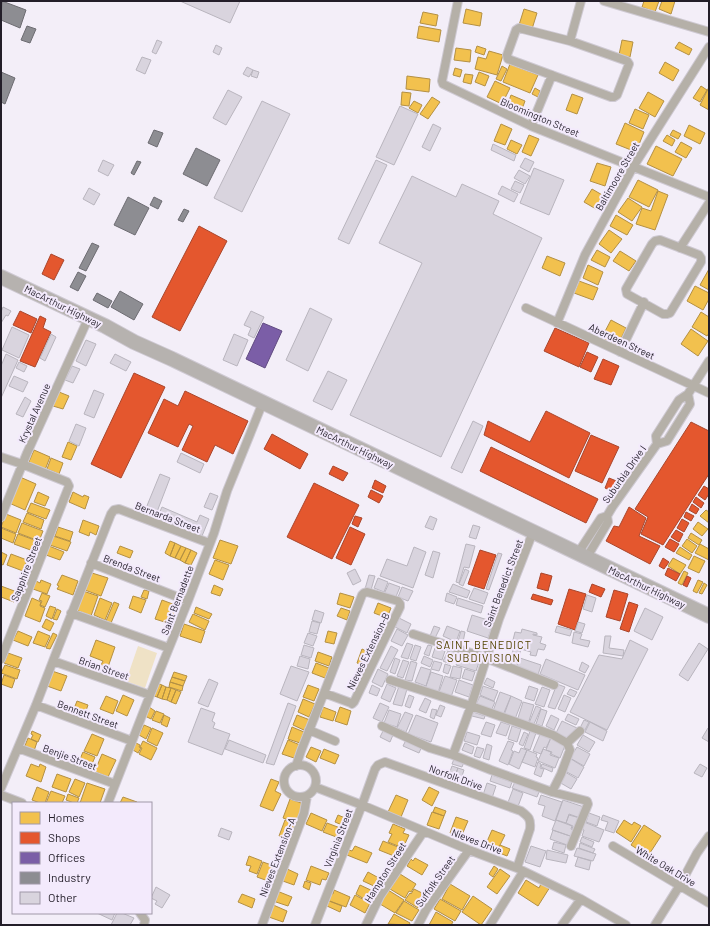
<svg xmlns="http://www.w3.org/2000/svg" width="710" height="926" font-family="Barlow,sans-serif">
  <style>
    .green { fill: #efe2c6 }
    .homes { fill: #f2c14e; stroke: #b49043 }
    .shops { fill: #e4572e; stroke: #aa462c }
    .offices { fill: #7b5ea7; stroke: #614b81 }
    .industry { fill: #8d8d92; stroke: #6d6c72 }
    .building { fill: #d9d4de; stroke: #b9b5be }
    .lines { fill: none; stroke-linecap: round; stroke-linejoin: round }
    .minor-casing { stroke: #cec9d2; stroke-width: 10 }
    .trunk-casing { stroke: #cec9d2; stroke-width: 16 }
    .minor { stroke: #b5b0a8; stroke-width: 8 }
    .trunk { stroke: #b6b2af; stroke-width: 14 }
    .labels { text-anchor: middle; stroke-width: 4; stroke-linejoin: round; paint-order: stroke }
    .street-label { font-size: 10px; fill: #231e29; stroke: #f3eafc }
    .neighbourhood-label { font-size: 11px; letter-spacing: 1px; fill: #544401; stroke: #f3eafc }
  </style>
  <rect width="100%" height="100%" fill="#f3eef8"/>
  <path class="green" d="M138 646 157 653 145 688 126 681Z"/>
  <path class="homes" d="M644 1H659L655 12 642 7Z
    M662 1H675L671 14 659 9Z
    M466 9 482 13 480 26 463 23Z
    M524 9 537 13 532 29 519 25Z
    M423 12 438 15 436 26 420 23Z
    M419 26 441 30 439 42 417 38Z
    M622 40 633 42 630 57 619 55Z
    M679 42 692 49 689 55 675 48Z
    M477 46 486 49 484 55 475 52Z
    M456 48 471 50 470 62 454 60Z
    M489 51 503 55 497 75 475 69 478 57 486 59Z
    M665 62 679 70 673 81 659 73Z
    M510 64 538 75 530 93 503 82Z
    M502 66 507 69 501 81 496 79Z
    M455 68 462 70 460 77 453 75Z
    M479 72 489 76 485 86 475 82Z
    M465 74 473 75 471 84 463 82Z
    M407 76 430 79 429 92 406 89Z
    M495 81 510 88 502 104 487 97Z
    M701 86 707 90 700 102 693 98Z
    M709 87V110L700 105Z
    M535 88 540 91 538 97 532 94Z
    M402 92 411 93 409 106 401 105Z
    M648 92 664 101 655 117 639 108Z
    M572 94 583 98 577 114 566 110Z
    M511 95 525 101 521 112 507 106Z
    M432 97 440 102 428 119 420 114Z
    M414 101 422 105 418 113 409 108Z
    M635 109 649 115 643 129 629 123Z
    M625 123 644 132 636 152 616 144Z
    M501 124 512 129 505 145 494 141Z
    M689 125 705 133 700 144 684 136Z
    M673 130 681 134 678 139 670 135Z
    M529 135 539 139 531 156 522 152Z
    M667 135 675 140 672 146 663 141Z
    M511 140 522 145 517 154 507 149Z
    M681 142 692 148 686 158 675 152Z
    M656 146 682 159 673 176 647 164Z
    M597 163 611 167 605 186 590 181Z
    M638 180 658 190 649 207 629 197Z
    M592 189 604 196 596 209 584 202Z
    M658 191 668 195 655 230 636 224 642 208 651 211Z
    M628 198 642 207 632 221 618 212Z
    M616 215 633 225 627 235 610 226Z
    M609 230 622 239 611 253 599 244Z
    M597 250 610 257 605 267 591 260Z
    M620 251 636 261 629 271 613 261Z
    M547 256 565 263 560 276 542 268Z
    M588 265 603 272 598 285 583 278Z
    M709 269V290L700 285Z
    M579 281 598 288 593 300 574 293Z
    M695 286 709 293V299L703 310 687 301Z
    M701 312 709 317V333L707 336 692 327Z
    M611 320 626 328 617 347 601 339Z
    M691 329 708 341 698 356 681 344Z
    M59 392 69 396 63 409 53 406Z
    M68 442 77 446 71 460 62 457Z
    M34 450 50 457 45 470 28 464Z
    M51 458 63 463 59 474 47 469Z
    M20 477 36 484 25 510 9 503Z
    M38 492 49 497 45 506 34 502Z
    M73 492 83 497 84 495 89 497 85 509 69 502Z
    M31 503 50 510 46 519 27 512Z
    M706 510 709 512V523L700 516Z
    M27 513 44 520 41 529 23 522Z
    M6 514 21 520 16 533 1 527Z
    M83 520 99 526 96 535 90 532 89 536 79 532Z
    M698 522 708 529 702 536 693 529Z
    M22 523 43 531 39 541 18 533Z
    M58 527 73 532 70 541 55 536Z
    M1 528 16 534 13 543 1 538Z
    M691 533 702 540 699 545 688 538Z
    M18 534 40 542 36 552 14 544Z
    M53 536 71 542 67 551 50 545Z
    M687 539 697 546 692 553 682 546Z
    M220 540 238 546 231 564 213 558Z
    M170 541 175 543 170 556 165 553Z
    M175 543 181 546 175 558 170 556Z
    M700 544 709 549V560L695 553Z
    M49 546 64 552 60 560 46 555Z
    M120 546 133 551 130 558 117 553Z
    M181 546 186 548 180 560 175 558Z
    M680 547 692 555 689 560 676 553Z
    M186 548 191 550 185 563 180 560Z
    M191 550 197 553 191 565 185 563Z
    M1 552 7 555 3 565 1 564Z
    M11 554 27 560 23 571 7 565Z
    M694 556 705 561 699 573 688 568Z
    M673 558 686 565 680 574 668 566Z
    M215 560 229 565 223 580 209 574Z
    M684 571 688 573 682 585 678 583Z
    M92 573 108 578 101 596 85 590Z
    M62 575 78 581 73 595 57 589 59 586 57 585Z
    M41 580 51 584 47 594 33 589 36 581 40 583Z
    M698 580 703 582 697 593 693 591Z
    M704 583 707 585 702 594 699 593Z
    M214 585 223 589 220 596 211 593Z
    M1 586 17 592 14 602 1 597Z
    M144 590 149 591 147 599 141 597Z
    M83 591 98 596 91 616 76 610Z
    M42 593 50 596 45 607 40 605 42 601 39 600Z
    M340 593 354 597 350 608 337 604Z
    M133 596 146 600 141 613 129 608Z
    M32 598 41 602 40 606 45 608 40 622 25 616Z
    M100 598 112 603 105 620 94 615Z
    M162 600 178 606 171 624 155 619Z
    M114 602 119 604 111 623 106 621Z
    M378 603 391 608 387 618 374 613Z
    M50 606 56 608 52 619 46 616Z
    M196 607 212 614 209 619 194 613Z
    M341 608 350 611 347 620 337 616Z
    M57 609 61 611 57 620 53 619Z
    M193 614 209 621 205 630 189 622Z
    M46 619 54 623 50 631 42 627Z
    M184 624 205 631 201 643 180 636Z
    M18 631 32 637 28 646 13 640Z
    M38 631 50 636 45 647 33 643Z
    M328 631 337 633 334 644 325 642Z
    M53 633 57 635 50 649 46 648Z
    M96 640 115 647 108 667 101 665 103 661 90 656Z
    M362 649 373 654 368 667 357 663Z
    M318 652 332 657 329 666 315 661Z
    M8 653 22 658 18 668 4 663Z
    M316 663 329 668 325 678 312 673Z
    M5 665 20 670 17 679 1 673Z
    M52 671 67 676 61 691 47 686Z
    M174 672 187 676 185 681 172 677Z
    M4 675 15 679 12 688 1 684Z
    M172 677 185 681 183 686 170 682Z
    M170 682 183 686 182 691 169 687Z
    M157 683 162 685 157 697 152 695Z
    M162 685 166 687 162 699 157 697Z
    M308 685 319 689 314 701 303 697Z
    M166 687 171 688 167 700 162 699Z
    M171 688 176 690 171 702 167 700Z
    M176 690 181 692 176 704 171 702Z
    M123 695 134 700 127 716 116 711Z
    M106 696 118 701 113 714 100 709Z
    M303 699 315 704 309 717 298 712Z
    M77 701 88 705 83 719 72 714Z
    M149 707 155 711 151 719 145 716Z
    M323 707 336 712 333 721 320 717Z
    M340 707 351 711 347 725 335 721Z
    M156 711 164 714 160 723 152 720Z
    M164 715 170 718 167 727 161 724Z
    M297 715 310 720 306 731 293 725Z
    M144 725 151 728 146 739 139 735Z
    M292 727 304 732 300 743 288 739Z
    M152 728 163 733 157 746 147 741Z
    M32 731 41 735 38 742 31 739 33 735 31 734Z
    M92 734 104 739 97 756 84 751Z
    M28 738 37 742 34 751 24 748Z
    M288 740 300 745 294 758 282 754Z
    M143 741 157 748 151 760 139 754 142 748 140 747Z
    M136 743 140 745 139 747 141 748 138 753 133 750Z
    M311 747 321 751 316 762 306 757Z
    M324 749 339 755 335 764 320 758Z
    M83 752 95 757 89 771 77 766Z
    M102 754 116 760 108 777 93 771 95 766H97Z
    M31 764 39 767 40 764 46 767 41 782 26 776Z
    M57 774 71 779 66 792 52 787Z
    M75 779 85 783 79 797 69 792Z
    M271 779 279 782 275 791 281 794 273 811 260 806Z
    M87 783 105 789 100 803H80Z
    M37 787 49 792 45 803H40L32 800Z
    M429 787 439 792 432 806 422 800Z
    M51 791 65 796 62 803H46Z
    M68 794 79 798 77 803H74L66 800Z
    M396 795 408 800 401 817 388 812Z
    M123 797 137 802V803H120Z
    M290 799 304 804 297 823 283 818Z
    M435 807 446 811 444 816 433 812Z
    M432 812 444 816 439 829 427 825Z
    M311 813 327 820 322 831 306 824Z
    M338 815 345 818 342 825 335 822Z
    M456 817 468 821 461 837 450 833Z
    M285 820 297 825 291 840 279 836Z
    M624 820 632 825 634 822 641 826 631 842 616 832Z
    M327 823 343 829 339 838 323 832Z
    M393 824 405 829 403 833 409 835 403 848 388 842 392 834 389 833Z
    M644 825 661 836 648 856 631 845Z
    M492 830 505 835 497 851 485 846Z
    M383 841 403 849 399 858 379 850Z
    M500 845 510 849 507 856 497 852Z
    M355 846 372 853 367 863 347 855 349 850 352 851Z
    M249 856 262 861 257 874 249 871 251 866 246 865Z
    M415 858 428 865 422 875 407 866 411 859 413 861Z
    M263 862 274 866 268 881 257 877Z
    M311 866 329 873 326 880 322 879 320 885 306 880Z
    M494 866 498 869 493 877 489 874Z
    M285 868 298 874 294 885 280 880Z
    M500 869 510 876 497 894 487 887Z
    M368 872 377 877 378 876 384 878 381 885 378 883 376 887 363 881Z
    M400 874 416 884 411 892 409 891 405 898 390 889Z
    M526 880 539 888 542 882 550 887 538 906 518 893Z
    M305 881 311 883 309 890 303 887Z
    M450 884 470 896 462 910 442 899Z
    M360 885 375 892 369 902 356 894Z
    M414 889 426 895 418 908 405 900 410 893 411 894Z
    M334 890 350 897 346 907 327 900 330 893 333 894Z
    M388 890 404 900 395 913 380 904Z
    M277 891 292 897 288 906 273 901Z
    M242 894 255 899 252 908 238 902Z
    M355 895 370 903 365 913 350 905Z
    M473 896 492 909 481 925 462 912Z
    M440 899 461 911 455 921 434 909Z
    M329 901 342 906 340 912 327 906Z
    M404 901 419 910 412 921 396 913Z
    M271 904 287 911 283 922 266 916Z
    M436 912 453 922 451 925H429Z
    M394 914 410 923 409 925 388 924Z"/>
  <path class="shops" d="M199 226 227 241 180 331 152 317Z
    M51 254 64 260 54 280 42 274Z
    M20 311 37 319 31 333 13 325Z
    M40 316 46 319 43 328 51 332 35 367 20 361Z
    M555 328 589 343 579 367 544 351Z
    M587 352 598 357 591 372 580 367Z
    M603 359 619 366 611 385 594 379Z
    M134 373 165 387 121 478 91 464Z
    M185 391 248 421 233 454 215 445 207 462 182 450 193 426 189 424 178 447 148 433 164 399 178 406Z
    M546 411 590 433 569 478 484 435 488 421 530 442Z
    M691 422 709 431V474L663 545 641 534 648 517 635 509Z
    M272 434 308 454 300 469 264 449Z
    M591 435 619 447 602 483 575 471Z
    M491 447 598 499 586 523 480 471Z
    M333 466 348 473 343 481 329 474Z
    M609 478 619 482 614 492 605 488Z
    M375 480 386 486 383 493 372 488Z
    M314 483 359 505 332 559 287 537Z
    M704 486 709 489V494L705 500 698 495Z
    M371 490 383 496 379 503 368 497Z
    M696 497 704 503 701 508 693 502Z
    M692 504 699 509 696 514 689 510Z
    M629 507 646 518 639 536 660 546 650 564 606 541 614 526 619 527Z
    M686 512 694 516 691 521 684 517Z
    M355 516 362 518 358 527 352 524Z
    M682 519 689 523 684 532 677 528Z
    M350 527 365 534 351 565 336 558Z
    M676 530 683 534 679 542 671 537Z
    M670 539 679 544 674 552 665 547Z
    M480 550 496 555 484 589 468 584Z
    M663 558 669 562 664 569 659 566Z
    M668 568 680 574 676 581 665 575Z
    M541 573 552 576 548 591 537 588Z
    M687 576 691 578 687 587 683 585Z
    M592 584 605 589 601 597 589 592Z
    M569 589 586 594 575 630 558 624Z
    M614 590 628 594 620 621 606 617Z
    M533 594 553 600 551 605 531 599Z
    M629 602 638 605 629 632 620 629Z"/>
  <path class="offices" d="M263 323 282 331 265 368 246 359Z"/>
  <path class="industry" d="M2 1 26 10 20 28 1 20Z
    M27 26 36 29 30 43 21 40Z
    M1 72 15 78 5 104 1 102Z
    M154 130 163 133 157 147 148 143Z
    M196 148 220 160 207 186 183 174Z
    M137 161 141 162 134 175 131 173Z
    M128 197 149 208 135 235 114 225Z
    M154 197 162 201 158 209 150 205Z
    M184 209 189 211 183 222 178 220Z
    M92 243 99 246 86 271 79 268Z
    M78 272 86 276 78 291 70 287Z
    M120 291 143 304 134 320 111 307Z
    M97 293 112 301 108 308 93 300Z"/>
  <path class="building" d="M180 1H240L230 23Z
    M157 40 162 42 156 54 152 52Z
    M216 45 222 48 219 55 213 52Z
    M142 57 151 60 145 74 136 70Z
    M247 67 253 70 249 77 243 74Z
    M253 70 259 72 257 78 251 76Z
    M228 90 242 97 226 125 213 118Z
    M262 101 290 114 242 212 214 198Z
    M400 106 418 114 394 165 376 157Z
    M433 124 441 128 430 151 422 147Z
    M493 144 516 155 514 161 491 150Z
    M525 158 534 162 529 172 520 167Z
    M103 160 114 165 108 176 98 171Z
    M376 160 387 165 349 244 338 239Z
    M534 168 564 180 549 215 520 203Z
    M519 170 530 176 525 184 514 178Z
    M412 176 456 197 462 184 499 201 493 214 542 238 441 457 350 415 422 263 379 243Z
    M515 181 524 185 520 193 511 189Z
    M502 186 518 194 514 202 498 194Z
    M89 188 100 194 94 205 83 199Z
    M3 307 11 311 8 316 6 315 1 323V312Z
    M310 308 332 319 308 371 286 360Z
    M251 311 264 317 254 338 248 335 251 328 244 325Z
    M12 327 29 335 19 358 2 350Z
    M51 334 56 337 45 361 40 358Z
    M234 334 248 340 237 366 223 360Z
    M86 340 96 344 86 366 76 361Z
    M6 354 18 360 1 398V366Z
    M115 354 131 362 126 371 110 363Z
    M19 362 27 366 24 372 16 368Z
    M72 366 80 369 73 383 65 380Z
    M328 371 347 380 332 410 313 401Z
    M14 376 28 382 23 392 9 386Z
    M94 390 104 394 94 418 84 414Z
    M25 397 31 401 23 417 16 414Z
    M473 421 483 426 462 473 451 468Z
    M76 424 86 428 79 446 69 441Z
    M181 453 204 464 200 473 177 462Z
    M160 474 170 478 155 517 144 513Z
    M210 493 218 496 212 510 204 507Z
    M162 507 197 522 200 515 209 519 202 536 157 518Z
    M430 516 437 519 433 530 425 527Z
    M473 525 480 527 476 539 469 537Z
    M466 544 475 546 469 568 464 567 459 583 456 582Z
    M414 547 426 552 413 588 380 576 387 559 407 566Z
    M433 551 440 553 433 578 425 575Z
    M498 553 502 554 489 590 486 589Z
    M355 569 361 581 353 585 347 573Z
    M465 569 469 571 463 586 459 584Z
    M369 575 375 576 371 590 365 589Z
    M378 578 388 582 384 592 374 588Z
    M389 583 400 587 395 599 384 594Z
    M453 584 470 591 467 598 449 592Z
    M402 587 413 591 408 601 398 597Z
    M474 588 488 593 484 604 469 599Z
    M447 593 457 597 454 604 445 601Z
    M587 595 596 598 592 612 583 609Z
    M458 598 483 606 481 613 456 605Z
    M645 608 663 617 652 640 634 631Z
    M315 610 324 613 321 623 312 620Z
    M472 615 494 622 488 638 467 631Z
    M399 618 411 624 407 633 395 627Z
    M312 621 320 623 317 634 309 632Z
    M578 622 585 624 582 633 575 631Z
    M434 626 440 628 435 638 430 636Z
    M447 626 460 631 456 642 443 636Z
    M557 626 572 630 570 636 555 632Z
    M397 629 408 635 402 646 391 641Z
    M522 629 537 633V635L533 634V635L542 637 540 643 546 645 544 650 538 649 536 656 530 655 531 652 521 649 517 663 510 661 516 640H513L515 632 521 633Z
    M461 631 465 632 463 642 458 641Z
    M574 632 582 634 580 639 590 641 588 647 572 643Z
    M308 633 317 636 313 646 304 643Z
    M605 636H611L609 648 624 650 623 656 603 653Z
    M630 640 648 649 607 730 570 712 599 655 622 659Z
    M407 643 413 645 408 659 401 657Z
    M699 643 708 649 688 681 679 675Z
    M304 645 314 648 311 658 301 655Z
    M415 645 421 647 416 661 410 659Z
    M428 645 432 646 429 656 424 654Z
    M391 646 398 650 387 671 380 668Z
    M435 648 445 651 442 660 432 657Z
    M448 651 455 654 450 664 443 661Z
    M300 656 310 659 308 669 297 666Z
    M424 656 433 660 430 667 421 663Z
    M460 656 479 662 476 671 456 665Z
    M395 658 400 660 395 674 390 672Z
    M520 658 541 665 538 675 516 667Z
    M546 659 585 675 578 690 540 674Z
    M403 660 409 662 403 678 397 676Z
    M411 661 417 663 412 681 405 680Z
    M434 661 442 663 439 671 431 669Z
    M582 662 589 666 585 673 579 670Z
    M445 664 451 666 448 674 443 672Z
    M291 666 309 672 297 701 280 694Z
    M453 666 462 668 460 679 450 677Z
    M421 667 431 670 426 686 415 682Z
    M378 669 388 674 382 687 372 682Z
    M465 669 475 672 472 681 462 678Z
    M431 672 443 676 438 693 425 689Z
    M445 676 457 680 451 697 439 692Z
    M487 678 495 682 493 688 484 684Z
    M209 679 218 683 208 707 198 703Z
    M459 680 473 685 469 697 455 692Z
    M387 684 396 688 390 702 381 698Z
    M557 684 565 687 555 709 548 707Z
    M372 685 380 689 377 696 369 693Z
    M399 686 407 689 402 706 393 704Z
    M483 686 498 691 494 701 480 695Z
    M529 686 538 689 534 701 525 698Z
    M542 687 550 690 544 707 535 704Z
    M570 689 577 692 574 697 567 694Z
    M500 692 511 696 503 715 493 711Z
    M409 695 414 697 410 708 405 706Z
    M564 695 571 698 565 712 558 709Z
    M480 696 495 702 491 711 476 704Z
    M511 696 522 701 515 719 504 715Z
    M425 698 431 701 426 713 419 710Z
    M523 702 534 705 528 724 517 721Z
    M288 703 296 706 274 765 266 763Z
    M380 703 389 707 382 722 373 718Z
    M440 705 445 707 441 717 436 715Z
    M536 706 541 708 534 724 529 723Z
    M201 708 215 713 212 721 215 723 213 728 230 734 222 755 188 742Z
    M432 709 437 710 434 719 430 717Z
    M541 709 547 711 542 726 536 724Z
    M389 710 401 714 397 727 384 723Z
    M405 712 413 715 406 732 397 728Z
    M473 712 485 716 484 719 472 716Z
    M568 714 579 719 576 725 565 720Z
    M416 715 438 723 431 742 408 734Z
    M551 715 559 719 554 730 546 726Z
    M584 720 589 722 585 730 580 728Z
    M562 721 577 728 571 740 556 733Z
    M486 722 495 725 491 737 481 734Z
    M501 722 510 725 506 736 496 733Z
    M590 722 607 731 603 741 585 732Z
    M512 726 521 729 517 742 508 739Z
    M708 728 709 729V742L702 738Z
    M383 731 393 735 390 742 380 737Z
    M530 731 536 733 530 750 524 748Z
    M467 732 480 736 477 745 464 741Z
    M524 732 528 734 523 746 519 744Z
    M541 732 552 736 546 748 544 747 541 754 533 751Z
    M583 735 595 742 589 752 577 745Z
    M551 737 566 743 560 758 551 754 552 752 546 750Z
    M229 740 266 755 263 763 225 749Z
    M406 740 422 746 419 753 403 746Z
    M508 741 514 743 511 750 513 751 508 765 499 761Z
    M465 743 474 747 472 754 462 750Z
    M487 744 492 746 489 760 483 758Z
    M477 747 484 749 480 758 474 756Z
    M577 747 590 754 584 766 570 758Z
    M521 748 527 750 519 769 509 764 514 751 519 753Z
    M543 749 551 752 550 755 559 758 555 768 538 761Z
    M527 750 537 754 536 757 538 758 535 767 522 762Z
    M454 759 464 762 462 767 452 764Z
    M571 759 584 767 578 778 565 771Z
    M538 762 541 764 540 768 544 769 541 777 534 774Z
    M542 764 553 768 552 772 541 767Z
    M700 764 707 768 702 777 694 773Z
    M452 766 458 768 452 782 447 780Z
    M458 768 464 770 459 785 453 783Z
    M565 772 577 779 571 789 559 782Z
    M492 775 512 782 510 788 490 781Z
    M515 782 539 792 537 797 512 788Z
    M487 783 496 786 492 798 483 795Z
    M513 789 523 793 517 809 507 805Z
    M541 795 562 802 555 821 542 816 545 806 538 804Z
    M563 800 584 807 580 818 569 814 566 823 556 820Z
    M589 813 600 817 597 826 586 822Z
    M569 815 580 818 576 830 572 829 573 826 566 823Z
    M603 815 619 821 614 833 605 830 608 822 601 820Z
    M556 820 572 826 571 829 575 831 573 837 552 830Z
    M584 822 604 830 599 842 582 836 584 830 581 829Z
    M221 828 232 832 229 840 218 836Z
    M553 830 573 837 570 846 550 839Z
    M582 837 594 842 592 847 580 842Z
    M554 842 566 845 564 853 552 849Z
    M580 843 595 849 593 853 579 848Z
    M531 846 546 851 540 867 525 862Z
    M577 848 596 854 593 861 574 856Z
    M547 850 568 855 566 863 546 859Z
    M578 857 591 861 589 870 575 866Z
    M156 887 170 895 162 908 155 904 157 901 151 898Z
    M97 913H115L112 920Z
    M117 913H122L134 918 130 925H111Z"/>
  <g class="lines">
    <g class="minor-casing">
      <path id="minor" d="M458 1 442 81 443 84 531 126 709 197
        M604 1 709 32
        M519 28 570 41 627 61 629 64 617 95 614 97H611L508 59 507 55 516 30Z
        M570 41 581 1
        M531 126 552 75
        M660 240 699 255 701 258V262L670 313 667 314H663L627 294 626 289 652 244 655 241Z
        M680 248 709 203
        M526 308 709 393
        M557 323 585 255 633 167 709 47
        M620 352 644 302
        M657 444 656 436 679 400 688 394 709 361
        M1 457 22 464 67 482 69 486 1 659
        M1 517 27 453 88 319
        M578 553 601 518 607 516
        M587 557 608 522 607 516 613 506 657 444 667 441 690 404 688 394
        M91 563 188 601
        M71 613 169 648
        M413 634 486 658 554 685
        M53 661 150 695
        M390 680 471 706 553 735 567 743 570 750 561 774 552 792
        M36 705 132 741
        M382 726 430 748 453 755 491 770 552 792 587 801 588 804 571 846
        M309 730 335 741
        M567 743 580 731
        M18 748 115 784
        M453 755 471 706 499 619 533 532
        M284 781a16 16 0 1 1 32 0a16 16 0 1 1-32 0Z
        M296 766 301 751 324 693 362 595 364 593 367 592 398 601 400 604V607L354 702 352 704 351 703 324 693
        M315 787 362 805 469 850 517 868 581 899 626 925
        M1 788 36 705 58 648 111 514 114 510 119 509 209 543
        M1 795 22 803
        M108 803 150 695 188 601 214 533 227 491 263 402
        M613 846 709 903
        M140 913 145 920 144 925
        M262 925 304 813 307 796
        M315 925 362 805 375 769 378 765 385 762 521 811C529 817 531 819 530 829L517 868
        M366 925 380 896 424 831
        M418 925 426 910 469 850
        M490 925 523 872
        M562 925 581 899
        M655 925 680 885 697 853 709 836"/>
    </g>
    <g class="trunk-casing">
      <path id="trunk" d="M1 277 105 326 134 342 172 359 709 616"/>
    </g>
    <use href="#minor" class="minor"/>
    <use href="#trunk" class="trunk"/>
  </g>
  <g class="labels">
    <g class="street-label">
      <text transform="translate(540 117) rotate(23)" y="4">Bloomington Street</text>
      <text transform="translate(617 176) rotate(-60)" y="4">Baltimoore Street</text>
      <text transform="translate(63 306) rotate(26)" y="4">MacArthur Highway</text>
      <text transform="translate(622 341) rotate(25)" y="4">Aberdeen Street</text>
      <text transform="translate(34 413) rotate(-66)" y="4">Krystal Avenue</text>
      <text transform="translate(355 447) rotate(26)" y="4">MacArthur Highway</text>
      <text transform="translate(624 474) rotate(-55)" y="4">Suburbia Drive I</text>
      <text transform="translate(168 517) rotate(21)" y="4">Bernarda Street</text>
      <text transform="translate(132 568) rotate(21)" y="4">Brenda Street</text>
      <text transform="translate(26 569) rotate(-69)" y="4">Sapphire Street</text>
      <text transform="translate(503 583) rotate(-69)" y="4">Saint Benedict Street</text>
      <text transform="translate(647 587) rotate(26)" y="4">MacArthur Highway</text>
      <text transform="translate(177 600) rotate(-69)" y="4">Saint Bernadette</text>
      <text transform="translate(368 651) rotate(-64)" y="4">Nieves Extension-B</text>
      <text transform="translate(104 668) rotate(19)" y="4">Brian Street</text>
      <text transform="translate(88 714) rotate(20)" y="4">Bennett Street</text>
      <text transform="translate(70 757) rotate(20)" y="4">Benjie Street</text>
      <text transform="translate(456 777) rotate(20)" y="4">Norfolk Drive</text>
      <text transform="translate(338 838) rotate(-69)" y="4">Virginia Street</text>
      <text transform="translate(477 841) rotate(21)" y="4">Nieves Drive</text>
      <text transform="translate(277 857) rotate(-69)" y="4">Nieves Extension-A</text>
      <text transform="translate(666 866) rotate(31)" y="4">White Oak Drive</text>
      <text transform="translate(385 872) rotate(-58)" y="4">Hampton Street</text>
      <text transform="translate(435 881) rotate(-55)" y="4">Suffolk Street</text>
    </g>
    <g class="neighbourhood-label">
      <text x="484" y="649">SAINT BENEDICT<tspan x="484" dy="13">SUBDIVISION</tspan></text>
    </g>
  </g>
  <rect width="710" height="926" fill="none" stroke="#231e29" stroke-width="4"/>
  <rect x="12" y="802" width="140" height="112" fill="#f3eafc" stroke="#a098a8"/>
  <rect x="20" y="812" width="20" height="12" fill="#f2c14e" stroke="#a098a8"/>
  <text x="48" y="822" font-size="12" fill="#231e29">Homes</text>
  <rect x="20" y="832" width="20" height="12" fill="#e4572e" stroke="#a098a8"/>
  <text x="48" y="842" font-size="12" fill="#231e29">Shops</text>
  <rect x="20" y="852" width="20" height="12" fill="#7b5ea7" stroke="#a098a8"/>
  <text x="48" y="862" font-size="12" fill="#231e29">Offices</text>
  <rect x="20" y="872" width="20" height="12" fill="#8d8d92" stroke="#a098a8"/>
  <text x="48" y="882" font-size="12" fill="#231e29">Industry</text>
  <rect x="20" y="892" width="20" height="12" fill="#d9d4de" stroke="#a098a8"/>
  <text x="48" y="902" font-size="12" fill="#231e29">Other</text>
</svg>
